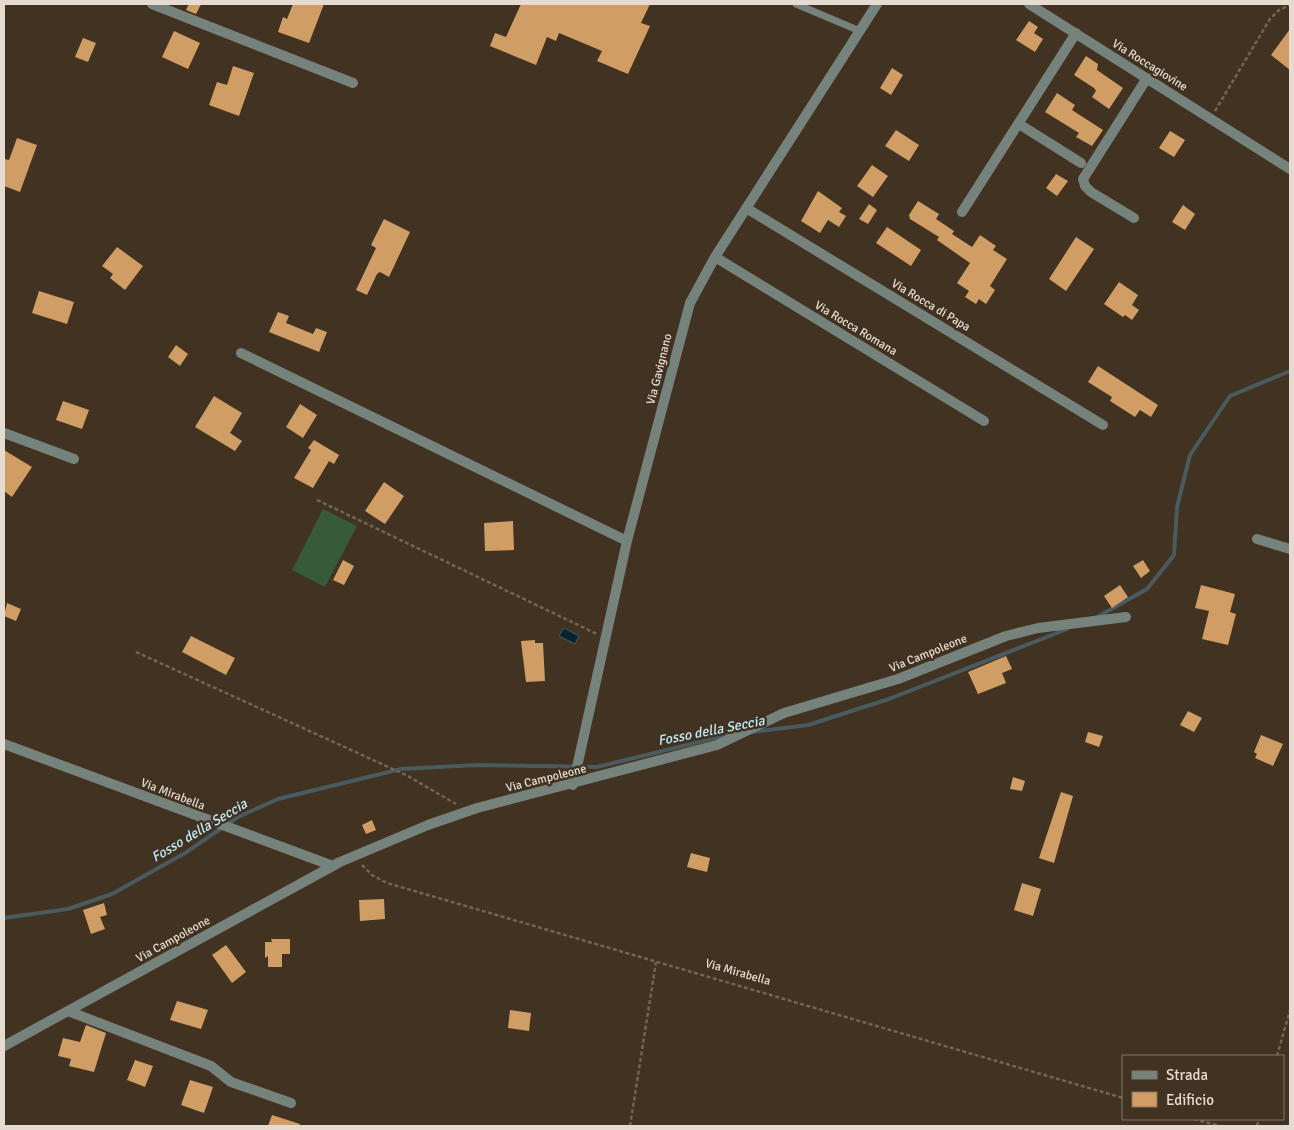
<svg xmlns="http://www.w3.org/2000/svg" width="1294" height="1130" font-family="Signika,sans-serif">
  <style>
    .green { fill: #375a38 }
    .water { fill: #06242d; stroke: #495b5e }
    .lines { fill: none; stroke-linecap: round; stroke-linejoin: round }
    .stream { stroke: #495b5e; stroke-width: 4 }
    .building { fill: #d09e64 }
    .path { stroke: #726556; stroke-width: 2.5; stroke-dasharray: 4 2.5; stroke-linecap: butt }
    .service { stroke: #76827c; stroke-width: 7 }
    .minor { stroke: #76827c; stroke-width: 10 }
    .labels { text-anchor: middle; stroke-width: 5; stroke-linejoin: round; paint-order: stroke }
    .street-label { font-size: 12px; fill: #e5dbd0; stroke: #413221 }
    .water-label { font-size: 14px; font-style: italic; fill: #beeaf9; stroke: #413221 }
  </style>
  <rect width="100%" height="100%" fill="#413221"/>
  <path class="green" d="M323 509 357 526 325 587 292 570Z"/>
  <path class="water" d="M564 628 579 636 575 644 559 636Z"/>
  <g class="lines">
    <path class="stream" d="M1097 617 1147 589 1174 555 1177 507 1190 455 1230 396 1290 371
      M752 732 808 725 889 699 1067 629
      M4 918 68 909 112 894 185 853 238 817 278 799 401 769 477 765 597 767 728 735"/>
  </g>
  <path class="building" d="M189 4H201L196 14 186 10Z
    M293 4H324L309 43 278 32 283 17 287 19Z
    M521 4H650L641 23 650 26 628 74 597 61 602 51 559 33 556 41 547 37 536 65 490 46 495 33 506 37Z
    M1029 21 1038 27 1034 33 1043 39 1035 52 1016 40Z
    M1290 29V70L1271 55Z
    M174 31 200 43 188 69 162 57Z
    M83 38 96 43 88 62 75 57Z
    M1086 56 1098 64 1097 70 1123 88 1109 109 1092 97 1096 91 1094 88 1074 75Z
    M233 66 254 73 239 116 209 105 217 82 227 85Z
    M892 68 903 75 891 95 880 88Z
    M1057 93 1075 105 1072 110 1103 130 1092 146 1076 137 1079 133 1045 112Z
    M896 130 919 145 909 161 885 146Z
    M1170 131 1185 140 1174 157 1159 148Z
    M17 138 37 145 20 192 4 186V159L9 160Z
    M872 165 888 176 873 197 857 186Z
    M1056 174 1068 181 1057 196 1046 188Z
    M818 191 842 208 839 212 846 216 839 227 828 220 820 233 801 221Z
    M918 201 939 214 936 219 954 231 952 234 972 247 980 235 996 246 993 250 1007 259 990 286 995 290 986 304 979 299 976 304 965 297 969 291 957 283 970 263 937 240 939 237 910 219 909 215Z
    M869 204 877 210 868 224 859 219Z
    M1183 205 1195 214 1185 230 1172 222Z
    M384 219 410 232 389 277 380 272 377 274 367 295 356 290 376 248 371 245Z
    M887 227 921 250 911 266 876 243Z
    M1076 237 1094 249 1066 291 1049 279Z
    M117 247 143 266 125 290 110 278 113 274 102 266Z
    M1119 282 1138 295 1132 305 1139 310 1132 320 1125 315 1123 317 1104 304Z
    M39 291 74 302 67 324 32 313Z
    M278 312 289 316 286 323 313 334 316 328 327 332 319 352 269 332Z
    M176 345 188 354 180 366 168 357Z
    M1098 366 1158 405 1151 417 1140 410 1135 417 1110 401 1112 397 1088 382Z
    M214 396 242 413 230 433 242 441 235 451 195 427Z
    M63 401 89 410 82 429 56 420Z
    M300 404 317 415 303 438 286 427Z
    M314 440 339 455 334 464 329 461 313 488 294 478 311 450 308 448Z
    M4 450 32 467 12 497 4 491Z
    M384 482 404 496 385 524 365 511Z
    M513 521 514 550 485 551 484 523Z
    M343 560 354 566 344 585 333 580Z
    M1143 560 1150 571 1141 578 1133 566Z
    M1120 585 1128 597 1112 608 1104 596Z
    M1201 585 1235 594 1230 612 1236 614 1228 645 1202 639 1209 611 1195 608Z
    M7 603 21 609 16 621 4 616Z
    M191 636 235 658 226 675 182 652Z
    M535 640V643H543L545 681 526 682 521 641Z
    M1006 656 1012 669 1002 673 1006 683 978 694 968 672Z
    M1188 711 1202 718 1194 732 1180 725Z
    M1088 732 1103 736 1099 747 1085 742Z
    M1261 735 1283 744 1273 766 1255 758 1257 754 1254 752Z
    M1013 777 1025 781 1022 791 1010 789Z
    M1061 792 1073 796 1054 863 1039 858Z
    M372 820 376 830 366 834 362 825Z
    M691 853 710 858 707 872 687 867Z
    M1022 883 1041 889 1033 916 1014 910Z
    M384 899 385 919 360 921 359 900Z
    M104 903 107 915 100 917 105 929 91 934 83 910Z
    M271 939H290V954H282V967H268V956L265 958V942H272Z
    M226 945 246 972 232 983 212 955Z
    M177 1001 208 1010 201 1029 170 1020Z
    M510 1010 531 1013 529 1031 508 1028Z
    M86 1025 106 1033 94 1072 69 1066 71 1059 58 1056 63 1038 80 1042Z
    M135 1060 153 1066 145 1087 127 1080Z
    M190 1080 213 1087 204 1113 181 1105Z
    M272 1115 300 1124 299 1126H268Z"/>
  <g class="lines">
    <path class="path" d="M1215 111 1270 19 1279 10 1290 5
      M317 500 597 634
      M136 652 406 775 456 804
      M362 865 372 875 387 883 1123 1098
      M1277 1056 1290 1010
      M1194 1119 1220 1126
      M630 1126 656 962
      M1257 1126 1259 1119"/>
    <path class="service" d="M796 4 860 31"/>
    <path class="minor" d="M152 4 353 83
      M1029 4 1290 169
      M1019 124 1081 163
      M746 208 1103 425
      M962 212 1076 33
      M1134 218 1091 192 1085 186 1083 179 1147 78
      M715 257 984 421
      M241 353 627 541
      M4 433 74 459
      M1257 539 1290 549
      M4 744 333 866
      M573 785 627 541 690 303 715 257 877 4
      M68 1011 211 1066 231 1082 291 1103
      M4 1046 340 862 428 825 477 808 717 745 784 713 898 679 1006 636 1038 628 1126 617"/>
  </g>
  <g class="labels">
    <g class="street-label">
      <text transform="translate(1150 65) rotate(32)" y="4">Via Roccagiovine</text>
      <text transform="translate(931 305) rotate(31)" y="4">Via Rocca di Papa</text>
      <text transform="translate(856 328) rotate(31)" y="4">Via Rocca Romana</text>
      <text transform="translate(659 369) rotate(-76)" y="4">Via Gavignano</text>
      <text transform="translate(928 653) rotate(-22)" y="4">Via Campoleone</text>
      <text transform="translate(546 778) rotate(-14)" y="4">Via Campoleone</text>
      <text transform="translate(173 794) rotate(21)" y="4">Via Mirabella</text>
      <text transform="translate(173 939) rotate(-29)" y="4">Via Campoleone</text>
      <text transform="translate(738 972) rotate(16)" y="4">Via Mirabella</text>
    </g>
    <g class="water-label">
      <text transform="translate(711 730) rotate(-11)" y="5">Fosso della Seccia</text>
      <text transform="translate(199 830) rotate(-31)" y="5">Fosso della Seccia</text>
    </g>
  </g>
  <rect width="1294" height="1130" fill="none" stroke="#e5dbd0" stroke-width="10"/>
  <rect x="1122" y="1055" width="162" height="65" fill="#413221" stroke="#837667"/>
  <rect x="1132" y="1071" width="25" height="8" fill="#76827c" stroke="#837667"/>
  <text x="1166" y="1080" font-size="15" fill="#e5dbd0">Strada</text>
  <rect x="1132" y="1092" width="25" height="15" fill="#d09e64" stroke="#837667"/>
  <text x="1166" y="1105" font-size="15" fill="#e5dbd0">Edificio</text>
</svg>
